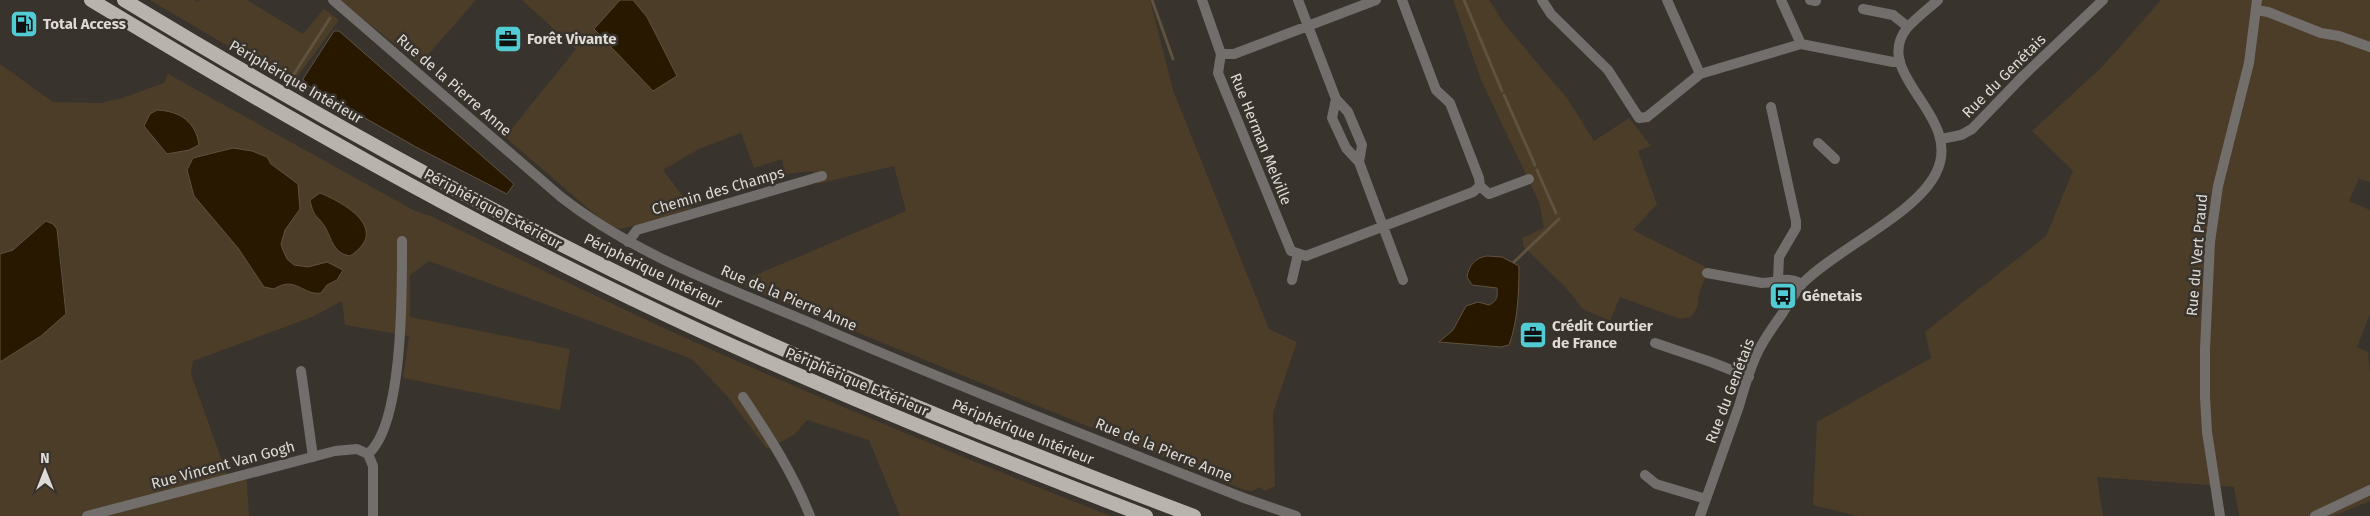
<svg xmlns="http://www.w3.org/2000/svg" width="2370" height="516" font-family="'Fira Sans',sans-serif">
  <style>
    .green { fill: #4c3d28 }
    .water { fill: #291800; stroke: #5f5240 }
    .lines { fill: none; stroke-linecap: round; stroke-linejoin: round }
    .stream { stroke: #5f5240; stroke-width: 3 }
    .minor { stroke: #716e6b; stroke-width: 10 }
    .tertiary { stroke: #716e6b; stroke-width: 10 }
    .trunk { stroke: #b8b3ac; stroke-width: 14 }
    .labels { text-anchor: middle; stroke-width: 5; stroke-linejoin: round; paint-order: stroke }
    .poi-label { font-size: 15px; font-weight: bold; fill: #dedbd7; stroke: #38332c; text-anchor: start }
    .street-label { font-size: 15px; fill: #dedbd7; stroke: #38332c }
  </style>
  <rect width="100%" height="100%" fill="#38332c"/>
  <path class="green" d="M150 0H194L198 2 200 0H247L303 34 324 9 339 20 292 84Z
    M339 0H476L420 64Z
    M522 0H1150L1173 90 1269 329 1297 342 1273 413 1275 486 1265 491 1259 487 1253 491 1244 490 746 287 744 280 906 211 894 166 817 184 813 171 785 174 782 159 754 168 741 133 699 149 663 170 692 208 634 226 620 229 606 224 505 137 576 49Z
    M1453 0H1489L1506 26 1567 98 1594 141 1629 118 1651 146 1638 151 1657 204 1633 230 1704 266 1707 273 1699 293 1698 306 1691 317 1680 319 1620 297 1610 321 1583 309 1565 287 1524 247 1522 238 1544 228 1539 202 1481 80Z
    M2161 0H2370V182L2359 179 2349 201 2370 210V314L2357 347 2368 352 2370 372V501L2333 516H2239L2234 487 2097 477 2103 516H1858L1813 505 1817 422 1931 358 1925 332 2046 236 2073 171 2032 131 2102 67Z
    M0 64 53 102 101 103 122 98 164 83 168 74 415 211 431 216C524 261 616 307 710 349 842 408 976 463 1111 516H900L869 440 807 420 794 435 767 449 727 396 692 359 429 261 410 275V317L570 349 560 410 403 378 409 336 345 325 342 301 312 317 193 361 191 374 227 475 246 471 249 516H0V362L41 336 66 314 60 246 46 221 13 250 0 254Z"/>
  <path class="water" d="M620 0H633L647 17 677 76 653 91 594 29Z
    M334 31H339L514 184 507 194 416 147 307 85 303 79Z
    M157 110C180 111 196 122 199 145L189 150 167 154 144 126 150 114Z
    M233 148 252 151 267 157 271 164 298 184 300 209 285 230 281 244 283 250 287 259 294 265 308 267 327 262 343 270 337 280 327 285 321 293C303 296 296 275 274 289L264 287 238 248 194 196 187 170 193 158Z
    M320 193C347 204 390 230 350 256 333 253 332 239 325 227 317 214 314 219 310 200Z
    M46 221 53 224 57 229 66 314 41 336 0 362V254L13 250Z
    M1487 256 1502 257 1519 266C1519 292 1518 321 1509 345L1501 347 1439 342 1453 330 1466 306 1478 302 1489 305C1497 301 1498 297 1497 288L1472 285 1467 277C1469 265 1475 258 1487 256Z"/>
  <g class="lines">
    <path class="stream" d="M1152 0 1173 59
      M1464 0 1502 91
      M294 74 330 18
      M1504 95 1535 165
      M1537 170 1556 213
      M1514 262 1559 219"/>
    <path class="minor" d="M1202 0 1221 54 1218 73 1291 251 1306 256 1473 192 1480 186 1479 178 1450 103 1436 90 1402 0
      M1298 0 1336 99 1348 112 1362 145 1359 162
      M1542 0 1551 14 1608 70 1639 118 1647 117 1700 74 1801 44 1893 62 1900 61
      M1667 0 1700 74
      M1781 0 1801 44
      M1810 0 1816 1
      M1863 9 1893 15 1908 27
      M2256 10 2268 12 2321 33 2339 36 2370 47
      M1221 54H1234L1376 0
      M1336 99 1332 118 1346 148 1359 162 1403 280
      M1771 107 1796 221V228L1779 257 1778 279
      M1941 139 1961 135 1972 129 2023 76 2103 0
      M1818 143 1835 159
      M1480 186 1489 194 1529 179
      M628 242 637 230 822 176
      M1707 273 1762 283C1779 283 1784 275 1802 284
      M1292 280 1298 254
      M1655 343 1711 362 1749 377
      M301 371 313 457
      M743 397C769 436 793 473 810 516
      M1645 475 1656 484 1706 499
      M87 516 335 451 357 449 368 454
      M373 516V466L368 454C404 424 402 287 402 241
      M1700 516C1713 479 1726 442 1739 406 1745 386 1751 363 1761 346 1767 335 1775 324 1782 314 1789 303 1795 292 1803 283 1838 248 1916 214 1936 173 1965 116 1870 75 1907 28 1916 18 1928 9 1938 0
      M2220 516 2207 432 2205 397V349L2210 242 2218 186 2249 63 2257 0
      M2315 516 2370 490"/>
    <path class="tertiary" d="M333 0 561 197C634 254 721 285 806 321 950 383 1097 440 1244 498L1296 516"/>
    <path class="trunk" d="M91 0C278 113 468 222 666 315 823 389 984 454 1146 516
      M124 0C296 104 472 203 653 290 830 374 1011 447 1194 516"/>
  </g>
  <defs>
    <g id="fuel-square" transform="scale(1.4375)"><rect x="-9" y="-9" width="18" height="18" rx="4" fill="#51ccd4" stroke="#38332c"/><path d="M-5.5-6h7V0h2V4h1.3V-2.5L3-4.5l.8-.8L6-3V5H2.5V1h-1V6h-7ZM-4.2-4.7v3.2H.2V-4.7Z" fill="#111"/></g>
    <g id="office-square" transform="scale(1.4375)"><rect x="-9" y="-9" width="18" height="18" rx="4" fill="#51ccd4" stroke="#38332c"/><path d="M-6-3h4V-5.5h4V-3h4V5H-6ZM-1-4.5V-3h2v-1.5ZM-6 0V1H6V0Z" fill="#111"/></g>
    <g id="bus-square" transform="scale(1.4375)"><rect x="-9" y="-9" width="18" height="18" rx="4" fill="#51ccd4" stroke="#38332c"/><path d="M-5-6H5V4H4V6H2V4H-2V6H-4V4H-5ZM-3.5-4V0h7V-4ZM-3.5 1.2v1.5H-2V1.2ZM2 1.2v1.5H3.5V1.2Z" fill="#111"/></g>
  </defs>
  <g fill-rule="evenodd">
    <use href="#fuel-square" x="24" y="24"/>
    <use href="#office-square" x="508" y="39"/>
    <use href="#bus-square" x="1783" y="296"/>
    <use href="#office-square" x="1533" y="335"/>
  </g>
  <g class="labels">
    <g class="poi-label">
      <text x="43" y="29">Total Access</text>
      <text x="527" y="44">Forêt Vivante</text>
      <text x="1802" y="301">Génetais</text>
      <text x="1552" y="331">Crédit Courtier<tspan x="1552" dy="17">de France</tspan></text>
    </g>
    <g class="street-label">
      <text transform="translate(2004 76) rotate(-45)" y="5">Rue du Genétais</text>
      <text transform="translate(296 82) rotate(30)" y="5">Périphérique Intérieur</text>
      <text transform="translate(454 85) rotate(41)" y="5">Rue de la Pierre Anne</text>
      <text transform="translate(1261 139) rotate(68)" y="5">Rue Herman Melville</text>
      <text transform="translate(718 191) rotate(-16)" y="5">Chemin des Champs</text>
      <text transform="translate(493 209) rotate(28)" y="5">Périphérique Extérieur</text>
      <text transform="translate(2197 255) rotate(-85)" y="5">Rue du Vert Praud</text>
      <text transform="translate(653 271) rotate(26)" y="5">Périphérique Intérieur</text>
      <text transform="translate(789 298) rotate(23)" y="5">Rue de la Pierre Anne</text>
      <text transform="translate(857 382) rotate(23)" y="5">Périphérique Extérieur</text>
      <text transform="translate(1730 391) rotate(-69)" y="5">Rue du Genétais</text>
      <text transform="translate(1023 432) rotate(22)" y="5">Périphérique Intérieur</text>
      <text transform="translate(1164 450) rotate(22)" y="5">Rue de la Pierre Anne</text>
      <text transform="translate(223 465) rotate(-15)" y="5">Rue Vincent Van Gogh</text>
    </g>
  </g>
  <g transform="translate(45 471)" stroke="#38332c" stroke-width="4" paint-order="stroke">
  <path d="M0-4L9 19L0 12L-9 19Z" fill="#dedbd7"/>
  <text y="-8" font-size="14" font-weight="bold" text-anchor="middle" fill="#dedbd7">N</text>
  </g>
</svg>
